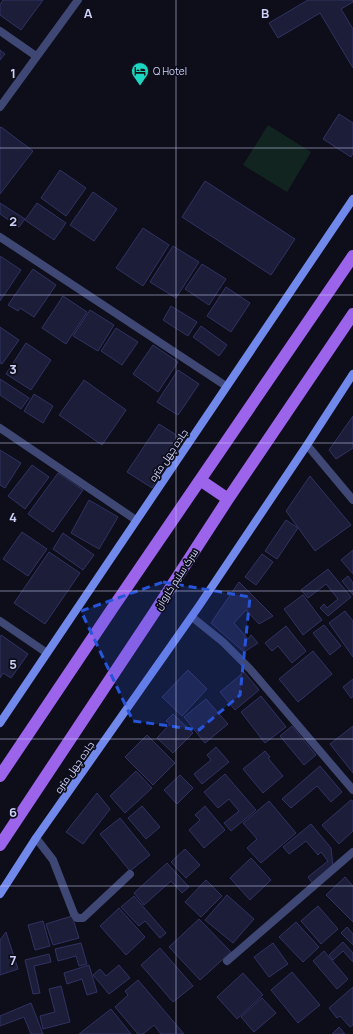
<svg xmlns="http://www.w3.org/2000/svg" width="353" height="1034" font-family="Manrope,Cairo,sans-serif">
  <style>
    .green { fill: #12241f }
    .building { fill: #1c1d39; stroke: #313262 }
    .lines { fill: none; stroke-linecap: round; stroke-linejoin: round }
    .street { stroke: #3f4874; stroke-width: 8 }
    .secondary { stroke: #7289ec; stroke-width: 8 }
    .primary { stroke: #9b64ea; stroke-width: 12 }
    .marked { fill: #2655da; fill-opacity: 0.2; stroke: #2655da; stroke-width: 3; stroke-dasharray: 8 5; stroke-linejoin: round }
    .grid { fill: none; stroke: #ced2f8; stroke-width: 1; stroke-opacity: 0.55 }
    .labels { text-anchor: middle; stroke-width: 3.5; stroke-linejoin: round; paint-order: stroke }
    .poi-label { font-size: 10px; fill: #ced2f8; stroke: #0e0e1b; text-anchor: start }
    .street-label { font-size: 10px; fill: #ced2f8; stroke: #0e0e1b }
    .grid-label { font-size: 13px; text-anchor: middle; font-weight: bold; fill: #ced2f8; stroke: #0e0e1b; stroke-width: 3.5; stroke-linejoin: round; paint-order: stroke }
  </style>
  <rect width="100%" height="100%" fill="#0e0e1b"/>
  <path class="green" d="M268 125 311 152 287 192 243 165Z"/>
  <path class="building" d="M3 0H43L21 30 0 15V5Z
    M308 0H353V2L341 9 353 29V68L320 13 278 38 269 23Z
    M0 50 5 54 0 60Z
    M339 114 353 123V153L351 157 323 139Z
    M1 127 33 151 0 194V128Z
    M60 170 86 188 66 216 41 198Z
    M205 181 295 239 271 275 182 217Z
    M93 192 117 209 94 241 70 225Z
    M0 203 25 219 19 227 0 214Z
    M37 203 66 223 54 240 25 220Z
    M143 228 169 245 143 286 116 268Z
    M173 246 199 262 176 298 150 282Z
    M0 256 21 270 0 301Z
    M202 264 226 279 209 305 185 289Z
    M33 269 56 285 34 317 20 308 18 311 8 305Z
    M226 287 250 303 231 332 207 316Z
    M63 296 87 312 66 344 42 328Z
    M171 306 197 322 188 336 163 320Z
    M90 310 114 325 98 351 73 336Z
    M201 326 227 345 219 356 193 337Z
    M0 327 19 340 2 364 0 363Z
    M116 328 138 342 122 365 101 351Z
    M26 343 51 360 31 390 6 374Z
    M153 345 178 362 158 392 133 374Z
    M178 370 199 384 178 415 157 402Z
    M0 379 29 398 21 409 0 395Z
    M84 380 126 410 102 445 59 415Z
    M34 394 53 406 43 423 24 411Z
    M353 416V448L336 459 329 450Z
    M159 424 184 440 152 488 127 472Z
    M0 450 21 463 5 488 0 485Z
    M32 465 49 477 25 509 8 496Z
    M58 473 83 490 53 532 28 514Z
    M310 476 351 525 315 551 286 511Z
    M89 500 118 517 99 549 71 533Z
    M286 520 298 528 277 559 265 551Z
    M22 532 47 549 28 576 3 559Z
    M63 533 94 555 83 570 53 549Z
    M353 550V574L341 560Z
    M49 552 80 573 45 624 14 603Z
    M262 554 273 562 256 585 245 577Z
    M328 569 351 597 328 616 320 608 324 604 327 608 338 599 326 584 308 598 301 590Z
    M348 576 353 583V595L342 581Z
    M239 582 273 616 259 624 246 610 234 623 248 639 251 635 258 643 244 652 211 623Z
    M303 595 322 620 303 635 284 609Z
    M345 611 353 621V657L329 623Z
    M324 625 341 646 330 655 313 633Z
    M286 626 306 651 292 663 278 646 272 651 265 643Z
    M1 635 28 654 11 678 3 673 0 678V637Z
    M313 651 332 674 298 702 279 679Z
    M188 670 207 689 182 716 162 697Z
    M244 672 259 690 235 710 220 692Z
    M353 679V697L351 698 343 687Z
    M261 696 286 727 265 743 241 712Z
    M206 699 228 724 205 743 184 717Z
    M173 714 193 733 173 753 157 738 170 724 166 721Z
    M292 726 316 755 304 765 280 736Z
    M353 726V773L330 744Z
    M147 735 175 763 153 785 125 757Z
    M216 747 229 762 202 784 194 774 211 760 207 755Z
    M265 751 270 757 268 758 283 776 263 793 243 769Z
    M320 766 342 792 331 802 317 786 291 808 282 799Z
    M136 771 152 788 125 813 110 796Z
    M225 774 256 810 231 831 224 823 239 811 229 799 218 808 204 792Z
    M180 775 193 788 177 804 164 790Z
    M97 793 110 809 83 844 66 832Z
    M351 800 353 801V831L339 844 322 825Z
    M269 801 296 833 261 863 247 848 257 839 243 823Z
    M142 806 160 827 146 839 128 818Z
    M205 806 225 830 204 848 189 830 200 820 195 815Z
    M120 818 150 855 130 871 100 834Z
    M311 824 331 848 333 867 313 884 308 877 328 861 321 852 318 855 306 841 289 854 283 847Z
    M185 849 200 865 186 878 171 862Z
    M251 858 271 880 250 900 230 878Z
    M167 863 189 887 182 893 171 881 144 905 134 893Z
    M345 877 353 886V922L326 895Z
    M206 880 222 896 201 917 185 902Z
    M227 895 254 919 233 943 205 920Z
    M134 896 166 933 160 938 145 921 139 926 121 907Z
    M318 906 338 929 321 944 301 921Z
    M119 908 145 937 126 955 100 926Z
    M72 916 79 938 53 945 46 924Z
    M199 919 231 952 200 980 169 947Z
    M43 921 50 946 35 950 28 925Z
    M296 922 319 947 303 962 279 937Z
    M347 927 353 934V945L341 933Z
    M6 932 18 969 0 975V940Z
    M343 942 353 953V962L343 951 333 960 329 955Z
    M81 943 87 964 79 966 76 956 58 961 55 949Z
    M273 943 288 964 269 977 254 957Z
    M160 948 193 986 173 1002 141 965Z
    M324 951 348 979 337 989 313 961Z
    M49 954 51 962 34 966 40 993 33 994 25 960Z
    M89 965 97 992 87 995 82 979 67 984 64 973Z
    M119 965 130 978 109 994 93 975 100 969 106 976Z
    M292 972 320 1005 298 1023 271 990Z
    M243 973 263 995 237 1019 217 997Z
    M138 980 184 1034H161L154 1025 143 1034H138L115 1007 128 995 125 991Z
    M61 986 70 1022 43 1029 40 1016 55 1012 49 989Z
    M353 987V1025L350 1027 340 1016 337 1018 329 1008Z
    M262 998 276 1013 254 1032 241 1017Z
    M31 1003 43 1034H31L24 1017 0 1026V1016Z
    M111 1009 131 1034H79Z
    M339 1027 345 1034H332Z"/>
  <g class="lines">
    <path class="street" d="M0 31 36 56
      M0 107 78 0
      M0 237 226 386
      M0 428 136 520
      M307 445 353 500
      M192 617 223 642 250 669 353 790
      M0 621 47 653
      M36 838 53 860 74 914 77 918H83L130 874
      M227 961 353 852"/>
    <path class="secondary" d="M0 723 353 199
      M0 894 36 838 199 606 307 445 353 374"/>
    <path class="primary" d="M200 480 228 499
      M0 776 114 606 353 256
      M0 845 154 613 228 499 353 314"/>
  </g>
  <path class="marked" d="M163 582 250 597 240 695 199 730 133 721 81 611Z"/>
  <path class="grid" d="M176 0V1034M0 148H353M0 295H353M0 443H353M0 591H353M0 739H353M0 886H353"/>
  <defs>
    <g id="hotel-pin" transform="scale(0.9)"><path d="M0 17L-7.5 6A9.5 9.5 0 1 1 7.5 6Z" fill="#1dd6c1" stroke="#0e0e1b"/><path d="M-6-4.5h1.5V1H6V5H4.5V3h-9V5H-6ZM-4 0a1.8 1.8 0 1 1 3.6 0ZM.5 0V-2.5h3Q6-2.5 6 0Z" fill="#111"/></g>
  </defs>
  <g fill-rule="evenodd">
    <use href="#hotel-pin" x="140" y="71"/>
  </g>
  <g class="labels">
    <g class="poi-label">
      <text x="153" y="75">Q Hotel</text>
    </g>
    <g class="street-label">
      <text transform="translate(168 455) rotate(-56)" y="4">جاده چهل متره</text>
      <text transform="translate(176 579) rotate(-57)" y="4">سرک سلیم کاروان</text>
      <text transform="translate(74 767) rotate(-55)" y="4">جاده چهل متره</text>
    </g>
  </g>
  <g class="grid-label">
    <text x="88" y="18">A</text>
    <text x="265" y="18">B</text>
    <text x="13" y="78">1</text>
    <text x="13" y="226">2</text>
    <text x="13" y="374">3</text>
    <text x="13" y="522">4</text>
    <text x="13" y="669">5</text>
    <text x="13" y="817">6</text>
    <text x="13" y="965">7</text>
  </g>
</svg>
